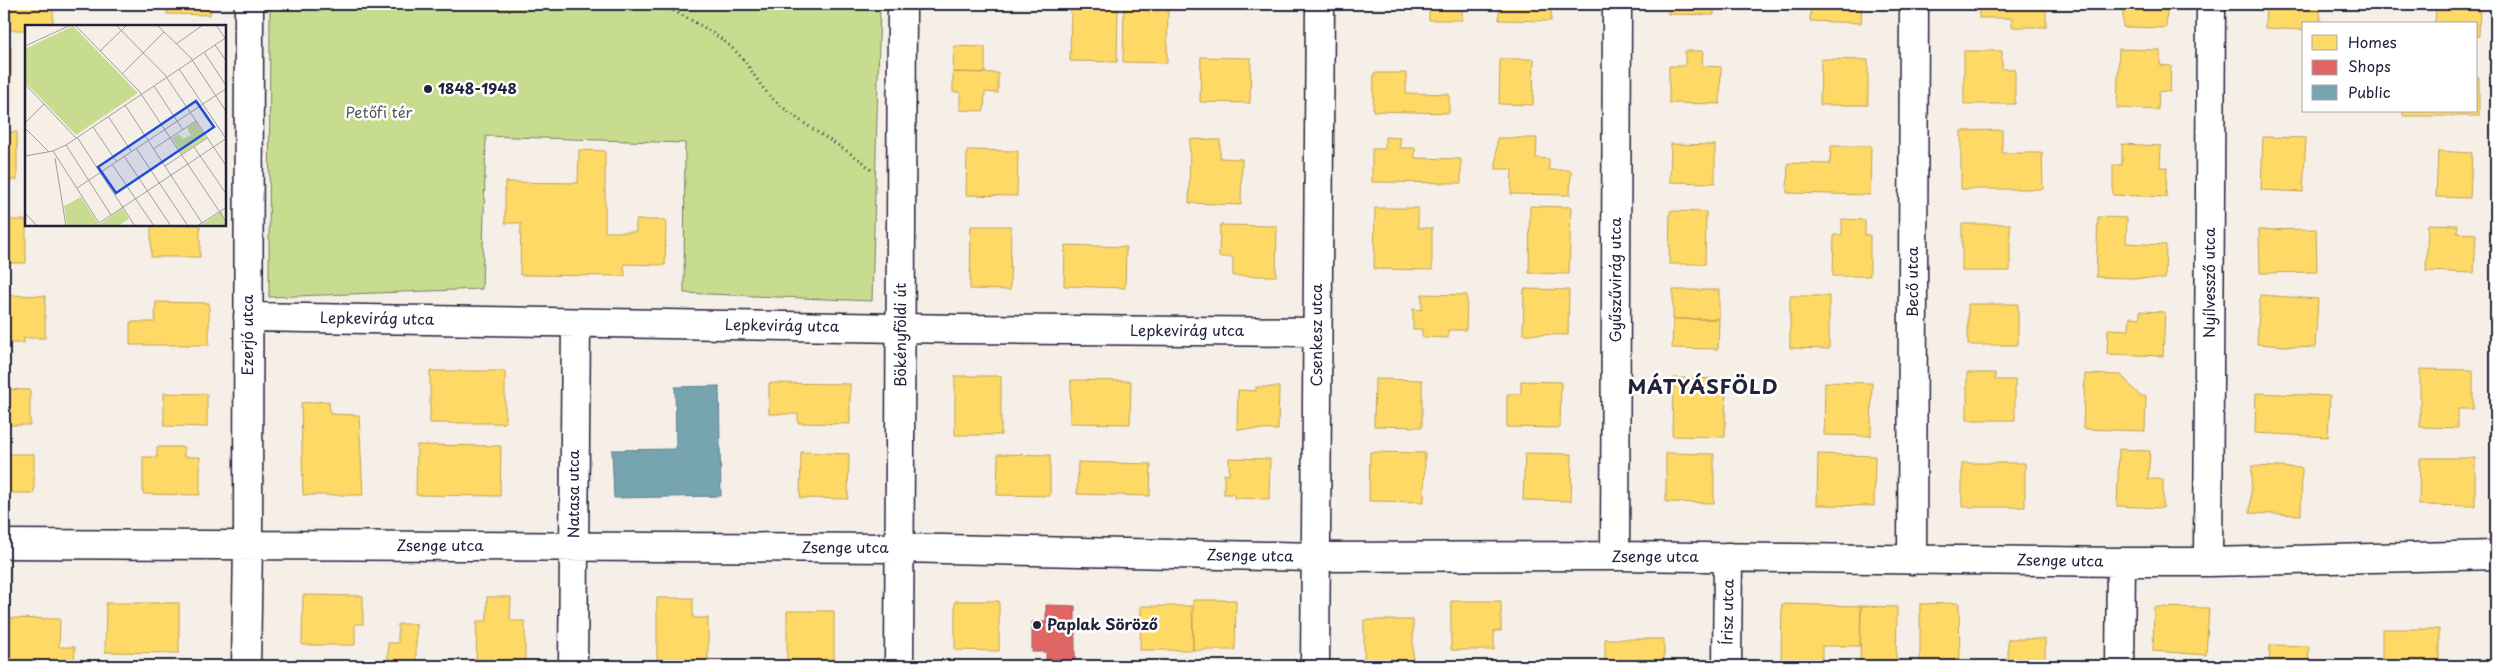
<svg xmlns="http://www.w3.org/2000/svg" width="2500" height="670" font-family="'Playpen Sans',sans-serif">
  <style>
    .green { fill: #c8dc90; stroke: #757f66 }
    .homes { fill: #ffd966; stroke: #bda259 }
    .shops { fill: #e06666; stroke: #a75259 }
    .public { fill: #76a5af; stroke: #5d7e8c }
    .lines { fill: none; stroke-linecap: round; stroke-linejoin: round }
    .minor-casing { stroke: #22223b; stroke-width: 31 }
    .path { stroke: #22223b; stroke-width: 3; stroke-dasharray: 1 4; stroke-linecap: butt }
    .minor { stroke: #fff; stroke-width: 28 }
    .poi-dot { fill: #22223b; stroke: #fff; stroke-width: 2 }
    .labels { text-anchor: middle; stroke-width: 5; stroke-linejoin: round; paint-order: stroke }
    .poi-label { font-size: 15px; font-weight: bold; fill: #22223b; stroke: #fff; text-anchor: start }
    .park-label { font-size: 15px; fill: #545a54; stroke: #fff }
    .street-label { font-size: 15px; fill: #22223b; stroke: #fff }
    .district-label { font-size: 20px; font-weight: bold; letter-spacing: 1px; fill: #22223b; stroke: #fff }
    .inset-road { fill: none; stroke: #a19da2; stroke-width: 1 }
    .view { fill: #1d4ed8; fill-opacity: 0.15; stroke: #1d4ed8; stroke-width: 2.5 }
    .inset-edge { fill: none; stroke: #22223b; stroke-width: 2.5 }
  </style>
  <rect width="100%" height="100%" fill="#f6efe7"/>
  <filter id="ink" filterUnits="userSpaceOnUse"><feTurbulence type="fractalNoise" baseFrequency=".02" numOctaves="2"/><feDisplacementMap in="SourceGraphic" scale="10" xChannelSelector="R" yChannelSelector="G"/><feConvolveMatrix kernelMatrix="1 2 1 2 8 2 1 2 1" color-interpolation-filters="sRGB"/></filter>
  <g filter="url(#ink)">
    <path class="green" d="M270 4H880L872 301 684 293 685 143 486 136 482 289 269 297Z"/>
    <path class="homes" d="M4 4H53V26H26V30H4Z
      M167 4H210V15L167 14Z
      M1071 4H1118L1117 62 1070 61Z
      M1124 4 1168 5 1167 63 1123 62Z
      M1429 4H1462V20H1429Z
      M1499 4H1551V21L1499 20Z
      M1669 4H1714V15L1668 14Z
      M1811 4H1862L1861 23 1810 21Z
      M1979 4H2046V27H2012V18H1979Z
      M2123 4H2167L2166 28 2123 27Z
      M2266 4H2320V24H2304V30L2265 28Z
      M2436 4H2480L2479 36H2476V24H2435Z
      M954 46 985 47V73L953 72Z
      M4 47H11V107L4 106Z
      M2119 49 2160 50V65L2171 66 2170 92 2159 91 2158 110 2117 108Z
      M1685 51H1703L1702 66 1721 67 1720 104 1669 103V66H1685Z
      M1964 51H2002V69H2015V104H1964Z
      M1201 57 1251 58 1250 103 1200 102Z
      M1500 59H1534L1533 105 1499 104Z
      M1821 59 1868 60V105H1820Z
      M953 72 998 73V93L985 92 984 111 960 110V92H953Z
      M1374 73H1406V93L1449 94V113L1373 111Z
      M2476 77H2479V116H2403V111H2476Z
      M2002 130V153H2042L2043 189H1961V131Z
      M4 132H17V180H4Z
      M1385 137 1400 138V148H1415V158L1461 159V183L1372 182V149H1385Z
      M2263 137 2306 138 2303 192 2261 190Z
      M1497 138H1537L1536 158 1549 159V170H1571L1570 195 1511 194 1512 169H1496Z
      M1190 139 1220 140V158L1242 159 1241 205 1189 203Z
      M1671 144 1715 145V183L1670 182Z
      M2122 144 2161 146 2160 167H2167L2166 197 2113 195V165H2122Z
      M1831 146H1871L1870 195 1787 193 1788 163 1830 164Z
      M579 150 605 151V232H636V220H666L665 265 624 264 625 276 520 275 521 223H505V182L578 183Z
      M967 150 1018 151 1017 196 966 195Z
      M2438 151 2472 153 2470 198 2436 197Z
      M1530 206 1571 207 1569 274 1529 273Z
      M1375 208H1418V228H1432V270L1374 269Z
      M1670 211 1706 212 1705 264H1669Z
      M2098 217 2127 218 2126 243 2166 245 2165 279 2096 277Z
      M1842 219 1865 220V235H1870V276H1833L1834 235H1842Z
      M4 220H26V263H4Z
      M1962 224H2010V271H1962Z
      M2428 224 2458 225 2457 233 2476 234 2474 273 2426 271Z
      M151 225H200V257H151Z
      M1220 225 1277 226 1276 276H1233V257H1219Z
      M971 226H1011L1010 290 970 289Z
      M2316 229 2317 272 2260 273 2259 230Z
      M1065 245 1126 247 1125 288 1064 286Z
      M1524 289 1569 290 1568 335 1523 334Z
      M1673 290H1719V319H1673Z
      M1422 294 1467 295 1466 330H1448V338L1422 337V329H1413V309L1422 310Z
      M4 295 45 296V338H24V343H4Z
      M2260 295 2318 299 2315 348 2257 344Z
      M1790 296H1829V349L1790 348Z
      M156 302 209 303V345H130V322H155Z
      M1968 304H2018V345H1968Z
      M2140 311 2165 312 2163 356 2107 354 2108 329 2129 330 2130 317 2140 318Z
      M1673 319H1719L1718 349 1672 348Z
      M2420 369 2473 370V409H2458V428L2420 427Z
      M430 371H505V423H430Z
      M1967 373H1995V380H2015V420H1967Z
      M2085 374 2121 375 2140 396H2146L2145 431 2083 429Z
      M955 376H1001V435H955Z
      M1673 378 1726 379 1725 437 1672 436Z
      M1375 379 1422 380V427L1374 426Z
      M1071 380 1131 381 1130 424 1070 423Z
      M1521 381 1561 382 1560 428 1507 427V394H1521Z
      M1825 382 1872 383 1871 436 1824 435Z
      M769 383 850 384V424L798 423V414H769Z
      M1256 387H1279L1278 430 1237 429 1238 390 1256 391Z
      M4 389 30 390V425H4Z
      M164 393 207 394V427L164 426Z
      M2256 393 2330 396 2328 437 2255 433Z
      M329 401 330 414 359 415 363 495H303L301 403Z
      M417 445 501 446 500 496 416 495Z
      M157 447H184V457H200V495L143 494V457H157Z
      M2119 449 2150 451 2148 479H2163V508L2117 506Z
      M801 452 849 454 848 499 800 498Z
      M1370 452 1425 453 1424 502 1369 501Z
      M1525 453 1572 454 1571 501 1523 500Z
      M1666 453 1714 454V503L1666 502Z
      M4 454H34V493H4Z
      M998 454 1050 455V496L997 495Z
      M1818 454 1875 456 1874 506 1817 505Z
      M1229 458 1270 459 1269 499 1234 498V494H1224V474L1229 475Z
      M2420 458H2475V506L2419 505Z
      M1078 462 1151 464 1150 496 1077 494Z
      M1962 463H2025V507H1962Z
      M2252 466 2302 468 2301 515 2250 513Z
      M303 595 363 596V624H355V645H302Z
      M487 597H511L510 621H525V661L476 660 477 621H487Z
      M657 598H693V618H708V665L657 664Z
      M1193 600H1236L1235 650H1193Z
      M955 601H999V651L955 650Z
      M1451 601H1501V631H1494V650H1451Z
      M106 603H179V653L105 652Z
      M1959 603 1960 666H1920V604Z
      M1782 604 1861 606 1860 646H1822V661L1781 660Z
      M1141 606H1192L1193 650H1140Z
      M1861 606 1897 607 1896 662H1860Z
      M2154 607 2209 608 2206 655 2153 651Z
      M787 611H834V666H787Z
      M4 618 60 619 59 647H75L74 666H36V663H4Z
      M1364 620H1413V666H1364Z
      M398 624H416V662H388V643H398Z
      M2382 629H2439V666H2382Z
      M1605 639H1664V666H1605Z
      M2008 639H2045V666H2008Z
      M2270 645 2309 646 2308 666H2269Z
      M476 660H518V666H476Z"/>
    <path class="shops" d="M1046 605 1075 606V666H1046V652H1032V622H1046Z"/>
    <path class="public" d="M719 386 721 496 614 498 612 450 676 449 675 387Z"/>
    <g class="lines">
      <g class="minor-casing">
        <path id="minor" d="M248 317 960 329 1317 332
          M4 544 899 548 1316 557 1615 556 2121 562H2208L2496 555
          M1615 556 1617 4
          M1912 560 1914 4
          M2208 562 2211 4
          M246 666 248 545 249 4
          M573 666 576 323
          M899 666 902 4
          M1315 666 1320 4
          M1727 666 1728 557
          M2120 666 2121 562"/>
      </g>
      <path class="path" d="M660 4C689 19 720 33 742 58 753 71 760 87 772 98 799 123 833 141 863 162L873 172"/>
      <use href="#minor" class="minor"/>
    </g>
  </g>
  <g class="poi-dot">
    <circle cx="428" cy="89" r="5"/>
    <circle cx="1037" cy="625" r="5"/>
  </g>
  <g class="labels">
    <g class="poi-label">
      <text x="438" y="94">1848-1948</text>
      <text x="1047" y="630">Paplak Söröző</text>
    </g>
    <g class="park-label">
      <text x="379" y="118">Petőfi tér</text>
    </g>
    <g class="street-label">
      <text transform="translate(1616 280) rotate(-90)" y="5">Gyűszűvirág utca</text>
      <text transform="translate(1913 282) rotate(-90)" y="5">Becő utca</text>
      <text transform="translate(2210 283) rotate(-90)" y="5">Nyílvessző utca</text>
      <text transform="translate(377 319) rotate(1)" y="5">Lepkevirág utca</text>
      <text transform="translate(782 326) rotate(1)" y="5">Lepkevirág utca</text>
      <text x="1187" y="336">Lepkevirág utca</text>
      <text transform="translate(248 335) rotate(-90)" y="5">Ezerjó utca</text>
      <text transform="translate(901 335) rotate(-90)" y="5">Bökényföldi út</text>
      <text transform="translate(1317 335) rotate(-90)" y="5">Csenkesz utca</text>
      <text transform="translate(574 494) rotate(-90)" y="5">Natasa utca</text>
      <text x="440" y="551">Zsenge utca</text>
      <text x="845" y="553">Zsenge utca</text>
      <text transform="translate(1250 556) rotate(1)" y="5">Zsenge utca</text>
      <text x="1655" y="562">Zsenge utca</text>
      <text transform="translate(2060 561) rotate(1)" y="5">Zsenge utca</text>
      <text transform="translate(1728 612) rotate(-89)" y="5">Írisz utca</text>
    </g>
    <g class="district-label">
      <text x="1703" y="394">MÁTYÁSFÖLD</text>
    </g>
  </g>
  <g transform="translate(25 25)">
    <rect width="201" height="201" fill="#f6efe7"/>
    <path d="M48 1 113 68 51 110 0 57V24ZM171 97 181 113 157 129 147 113 154 109 158 114 166 110 162 103ZM56 172 74 200 97 183 104 194 92 201H42L39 181ZM197 186 201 201H174Z" fill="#c8dc90"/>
    <path class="inset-road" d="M50 0 114 66 202 198M91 0 140 50 202 142M132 0 166 33 202 88M191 0 200 13M151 19 178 0M190 20 202 37M0 21 46 0M75 26 102 0M179 27 202 62M154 44 202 115M97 49 139 7M0 59 51 113M129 61 158 105M100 80 177 198M83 91 106 126M0 98 19 79M68 102 91 136M0 103 24 127M52 112 110 201M41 120 86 190M169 122 202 170M111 123 163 201M128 124 171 96M28 126 74 198 202 113M0 131 28 126 41 120 202 12M99 131 146 201M30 133 41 201M87 139 129 201M140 141 182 113M52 163 202 63M0 188 12 201M172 201 202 182"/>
    <path class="view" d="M171 76 189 102 91 168 73 142Z"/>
    <rect width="201" height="201" class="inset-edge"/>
  </g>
  <rect width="2500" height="670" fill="none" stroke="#fff" stroke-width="20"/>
  <rect x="10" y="10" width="2480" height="650" fill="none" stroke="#22223b" stroke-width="2" filter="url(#ink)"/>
  <rect x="2302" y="22" width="175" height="90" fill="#ffffff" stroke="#a7a7b1"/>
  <rect x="2312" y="35" width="25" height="15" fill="#ffd966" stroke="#a7a7b1"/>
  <text x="2348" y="48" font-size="15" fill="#22223b">Homes</text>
  <rect x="2312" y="60" width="25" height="15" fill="#e06666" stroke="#a7a7b1"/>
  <text x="2348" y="72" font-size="15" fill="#22223b">Shops</text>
  <rect x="2312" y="85" width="25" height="15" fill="#76a5af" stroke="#a7a7b1"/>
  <text x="2348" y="98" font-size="15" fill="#22223b">Public</text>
</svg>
